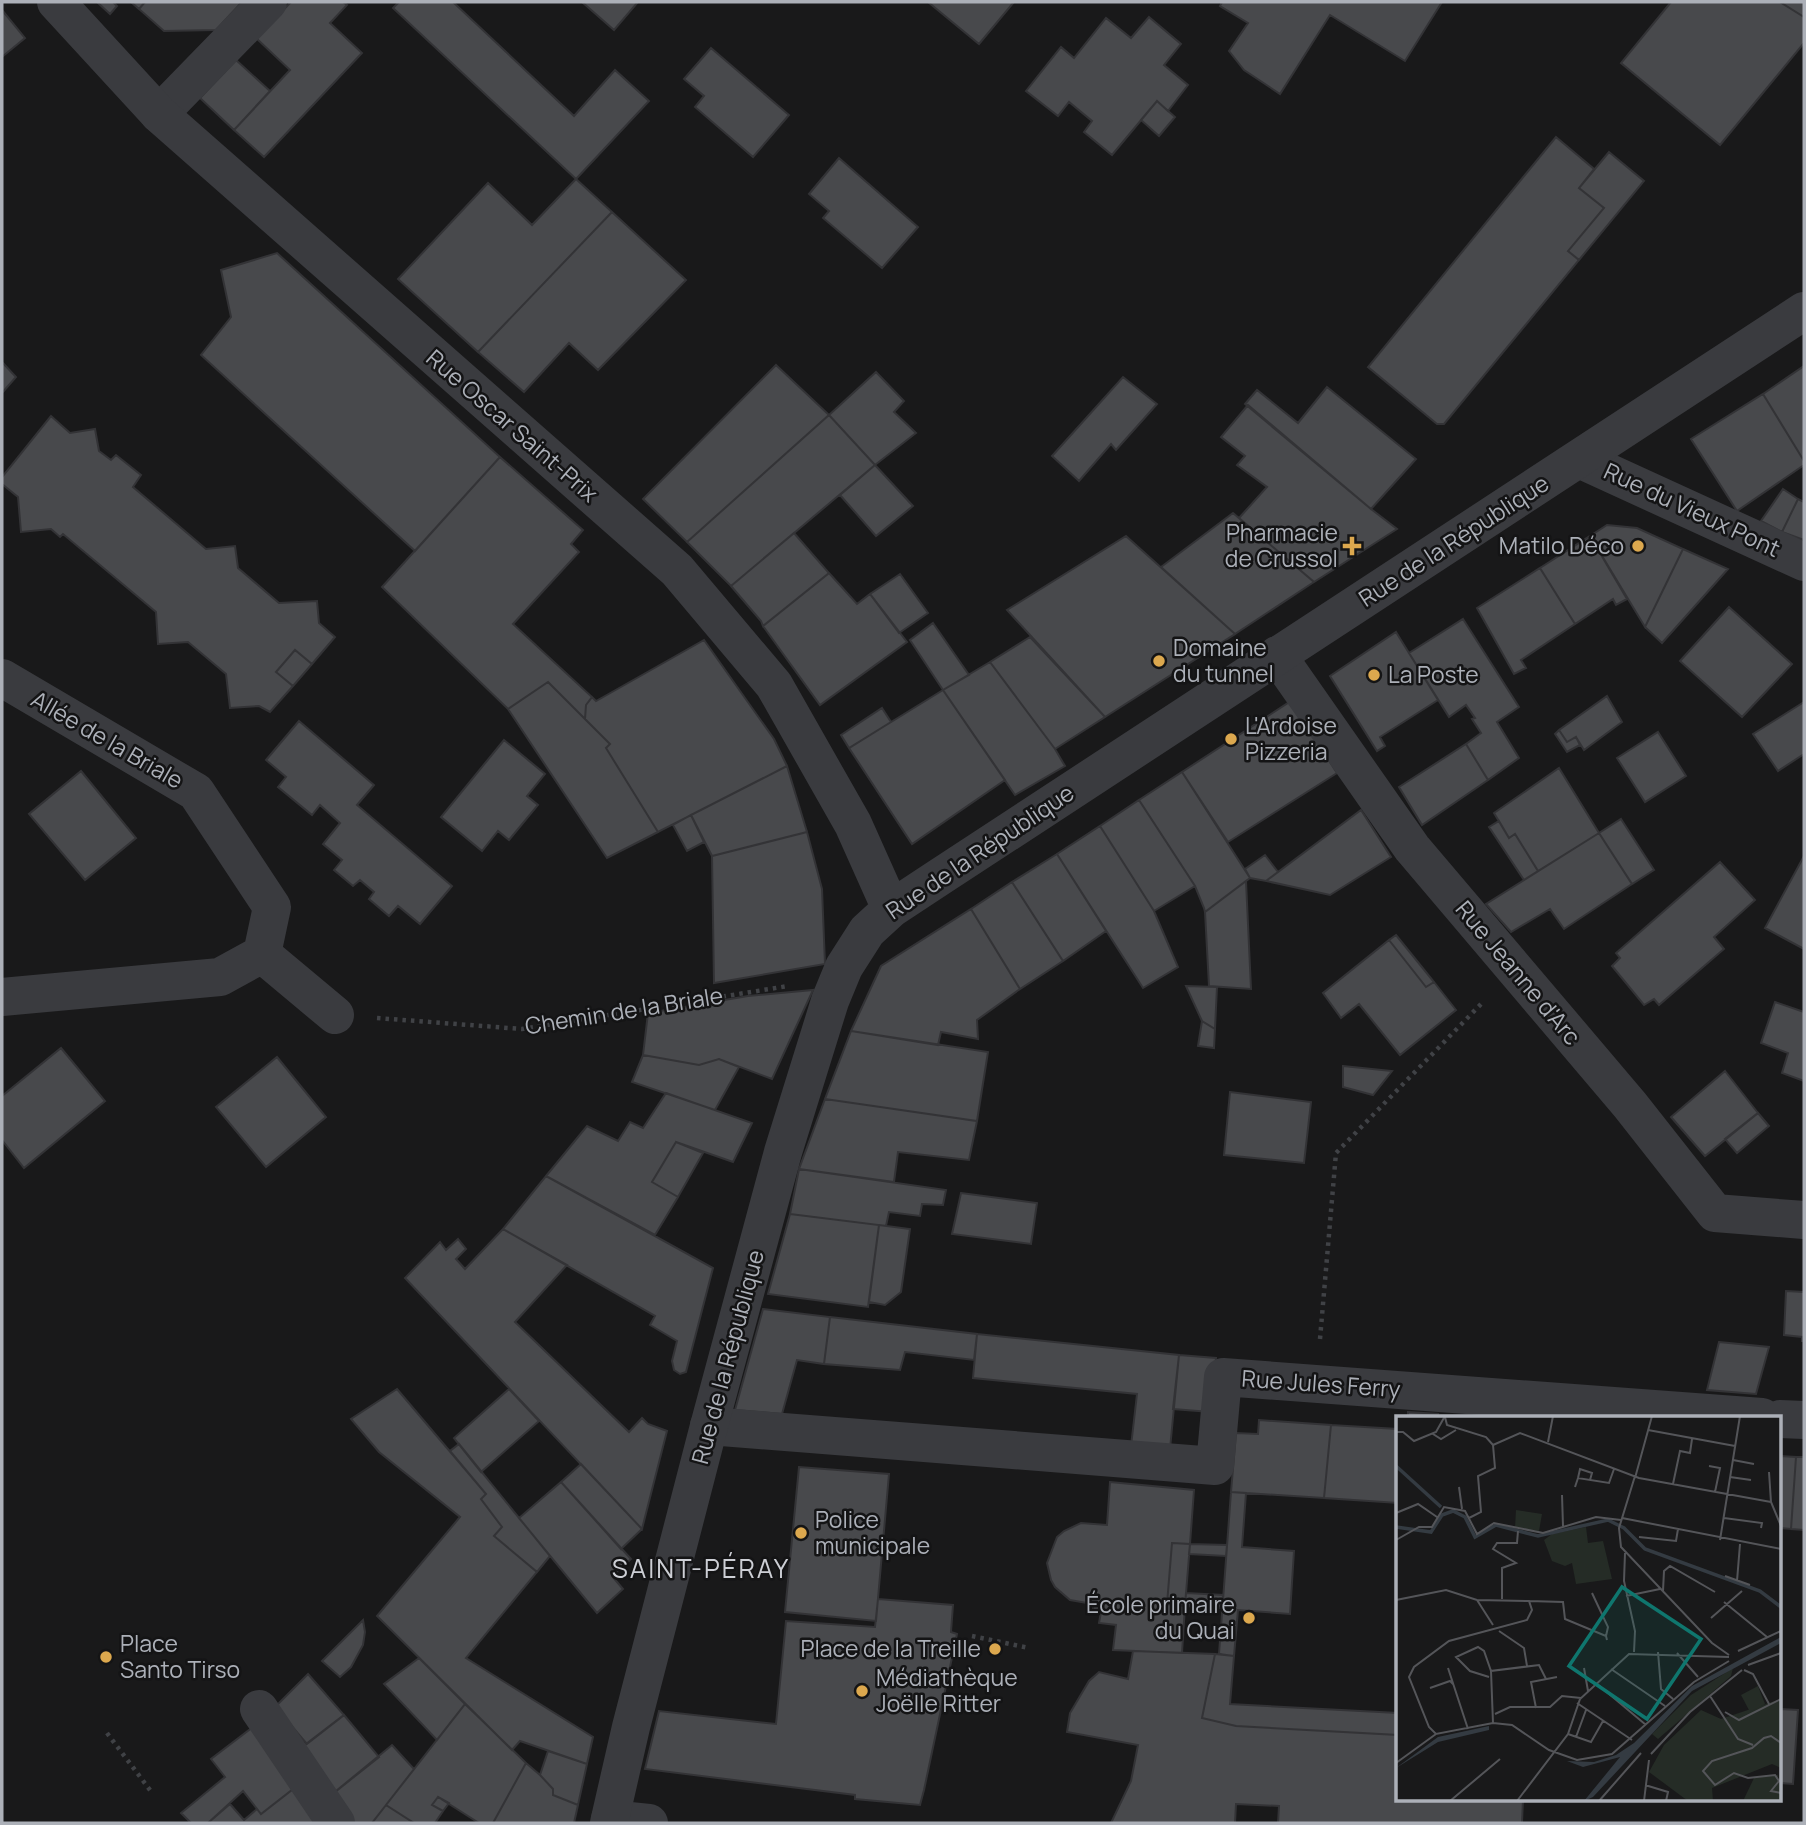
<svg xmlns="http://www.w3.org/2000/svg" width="1806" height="1825" font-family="Manrope,sans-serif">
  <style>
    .building { fill: #48494c; stroke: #333336; stroke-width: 2 }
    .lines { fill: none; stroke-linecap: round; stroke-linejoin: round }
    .path { stroke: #404246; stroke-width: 4.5; stroke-dasharray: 3.5 5; stroke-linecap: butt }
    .minor { stroke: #3a3b3f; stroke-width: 38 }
    .tertiary { stroke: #3a3b3f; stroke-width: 38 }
    .poi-dot { fill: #dca84e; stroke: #141415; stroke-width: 2.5 }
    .labels { text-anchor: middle; stroke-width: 5; stroke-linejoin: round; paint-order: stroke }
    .street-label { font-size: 23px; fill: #acb0b8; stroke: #141415 }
    .poi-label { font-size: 23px; fill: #acb0b8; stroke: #141415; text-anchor: start }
    .quarter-label { font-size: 26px; letter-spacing: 2px; fill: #cdcfd5; stroke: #141415 }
    .inset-river { fill: none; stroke: #343b42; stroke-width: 3.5 }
    .inset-road { fill: none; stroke: #545559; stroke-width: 2 }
    .view { fill: #0f766e; fill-opacity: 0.15; stroke: #0f766e; stroke-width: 3.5 }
    .inset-edge { fill: none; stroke: #acb0b8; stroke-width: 3.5 }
  </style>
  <rect width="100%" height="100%" fill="#19191a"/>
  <path class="building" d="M97 2H113L117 6 110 14Z
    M131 2H145L139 9Z
    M145 2H242L216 30 164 31 139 9Z
    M291 2H343L347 5 330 23 362 53 264 157 234 130 290 70 256 38Z
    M399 2H453L574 116 615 70 649 101 576 179 393 8Z
    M582 2H638L614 30Z
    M928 2H1014L979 44Z
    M1222 2H1442L1405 61 1330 15 1280 94 1244 70 1229 51 1248 23 1220 6Z
    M1671 2H1780L1804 17V43L1720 145 1621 63Z
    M1780 2H1804V17Z
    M2 10 25 38 2 57Z
    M1149 17 1181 44 1164 65 1188 85 1168 111 1157 101 1112 155 1084 132 1092 121 1069 102 1058 116 1026 91 1061 47 1074 58 1106 18 1131 38Z
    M711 48 789 115 753 157 695 107 704 96 684 79Z
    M236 60 270 91 234 130 200 98Z
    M1157 101 1175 117 1159 136 1141 120Z
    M1556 137 1594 169 1579 188 1604 208 1568 251 1579 260 1444 424H1437L1368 367Z
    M1609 152 1644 181 1579 260 1568 251 1604 208 1579 188Z
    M839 158 918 227 882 268 823 218 829 211 809 194Z
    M576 179 612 212 478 352 398 279 488 183 532 225Z
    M612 212 686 280 598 370 569 343 524 392 478 352Z
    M277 253 500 457 415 551 201 355 231 317 221 270Z
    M2 362 16 377 2 393Z
    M776 365 829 415 687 542 643 499Z
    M1804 366V461L1763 394Z
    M876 372 904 401 894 412 916 433 875 465 829 415Z
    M1123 377 1157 404 1116 450 1111 444 1079 481 1052 456Z
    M1327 387 1416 459 1371 509 1245 404 1257 390 1298 423Z
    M1763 394 1804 461V465L1737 511 1691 439Z
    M1248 405 1371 509 1397 529 1314 582 1239 518 1267 487 1237 465 1245 456 1221 437Z
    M829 415 875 465 731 586 687 542Z
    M51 416 70 433 95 429 99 451 111 460 116 455 141 475 133 487 206 549 235 546 238 568 279 603 317 601 319 623 335 637 312 664 295 650 276 672 293 686 270 712 259 706 230 708 226 674 188 642 158 644 156 612 63 534 60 537 51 529 21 532 18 497 2 484V477Z
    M500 457 583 530 571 544 579 552 513 624 592 697 586 705 585 719 548 682 508 709 382 587Z
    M875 465 913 506 876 536 840 495Z
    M1783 489 1798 499 1782 532 1761 521Z
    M1798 499 1804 502V540L1782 532Z
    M1233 513 1314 582 1235 634 1161 567Z
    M1607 525 1637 528 1683 549 1645 627 1590 536Z
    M794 533 829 573 763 626 761 621 731 586Z
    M1126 536 1235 634 1105 717 1007 610Z
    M1590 536 1627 599 1616 605 1613 599 1575 624 1540 568Z
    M1683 549 1728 569 1662 643 1645 627Z
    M1540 568 1575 624 1521 660 1526 668 1514 674 1477 608Z
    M829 573 857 604 870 594 907 642 820 705 763 626Z
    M900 574 928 613 899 633 870 594Z
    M1729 607 1792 664 1742 717 1680 661Z
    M1463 619 1519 707 1497 722 1519 758 1488 780 1466 744 1481 733 1472 719 1475 718 1466 705 1449 717 1409 653Z
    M933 623 969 675 943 690 910 640Z
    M1396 632 1438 700 1380 737 1385 746 1377 751 1330 676Z
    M1030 637 1105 717 1055 749 990 662Z
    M704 640 774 739 787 766 658 832 606 748 610 744 585 719 586 705 592 697 596 701 605 696Z
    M295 650 312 664 293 686 276 672Z
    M990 662 1055 749 1065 766 1015 795 943 690Z
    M548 682 610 744 606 748 658 832 607 858 508 709Z
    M943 690 1005 780 912 844 849 748Z
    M1607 696 1622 722 1584 750 1576 737 1567 742 1559 730Z
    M1291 701 1337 773 1228 842 1182 772Z
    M1804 702V754L1778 771 1753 734Z
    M882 708 891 722 849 748 841 735Z
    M299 721 374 785 357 805 452 886 420 924 398 906 389 916 369 899 374 892 360 880 353 886 334 870 342 860 323 844 340 823 320 805 312 815 278 787 286 777 266 760Z
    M1559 730 1567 742 1576 737 1580 745 1567 752 1555 734Z
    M1658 732 1686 776 1645 802 1617 758Z
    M504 740 545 774 527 796 538 805 509 840 498 831 482 851 441 817Z
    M1466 744 1488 780 1422 825 1399 787Z
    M787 766 807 832 712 856 691 815Z
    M1559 768 1599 833 1538 871 1515 834 1509 838 1494 813Z
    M81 771 136 838 85 880 29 814Z
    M1182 772 1250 878 1205 912 1204 908 1195 886 1139 800Z
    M1139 800 1195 886 1154 911 1100 826Z
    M1361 810 1391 857 1330 895 1266 881Z
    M691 815 704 842 687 851 673 825Z
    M1621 819 1654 870 1632 884 1599 833Z
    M1499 821 1509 838 1515 834 1538 871 1524 880 1489 827Z
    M1100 826 1154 911 1178 967 1143 988 1057 854Z
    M807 832 822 889 825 964 714 983 712 856Z
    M1599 833 1632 884 1564 929 1550 909 1511 932 1486 904Z
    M1057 854 1106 931 1063 961 1012 882Z
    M1265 855 1278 872 1266 881 1250 878 1245 869Z
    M1804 856V949L1765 928Z
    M1720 862 1755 900 1714 937 1724 949 1659 1005 1654 999 1644 1005 1612 966 1620 958 1616 953Z
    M1246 881 1251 989 1209 986 1205 912Z
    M1012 882 1063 961 1020 989 971 909Z
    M971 909 1020 989 977 1020 978 1039 941 1032 938 1045 851 1031 881 966Z
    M1396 935 1413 956 1434 982 1426 987 1389 940Z
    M1389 940 1426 987 1434 982 1456 1010 1400 1055 1359 1004 1341 1018 1323 993Z
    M1186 986 1217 987 1215 1029 1202 1021Z
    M813 990 772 1079 719 1059 699 1065 643 1055 648 1013 748 996Z
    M1775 1002 1804 1012V1081L1782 1073 1788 1053 1761 1043Z
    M1202 1021 1215 1029 1214 1048 1198 1046Z
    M851 1031 988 1052 977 1121 825 1099Z
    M61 1048 105 1101 24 1168 2 1140V1096Z
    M643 1055 699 1065 719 1059 739 1067 715 1110 632 1082Z
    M277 1057 326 1117 266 1167 216 1107Z
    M1343 1066 1392 1071 1373 1095 1343 1087Z
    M1725 1071 1758 1113 1705 1156 1671 1117Z
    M1230 1092 1311 1102 1304 1163 1224 1155Z
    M666 1093 752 1123 733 1162 676 1142 652 1182 678 1197 655 1235 546 1176 587 1126 618 1141 630 1122 643 1128Z
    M825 1099 977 1121 969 1160 898 1152 894 1182 799 1169Z
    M1758 1113 1769 1126 1737 1153 1725 1139Z
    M676 1142 703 1153 678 1197 652 1182Z
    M799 1169 946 1190 943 1205 922 1204 920 1216 889 1212 886 1226 790 1214Z
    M546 1176 713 1268 686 1372 680 1374 674 1370 672 1361 677 1341 650 1325 655 1316 503 1229Z
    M961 1193 1037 1203 1031 1244 952 1234Z
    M790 1214 879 1225 868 1307 768 1294Z
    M879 1225 910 1229 901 1292 885 1305 869 1302Z
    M503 1229 567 1265 515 1322 629 1432 642 1418 648 1424 667 1431 642 1529 405 1278 440 1242 446 1250 458 1239 466 1249 456 1259 465 1269Z
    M1786 1291 1804 1292V1341H1802V1337L1784 1335Z
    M763 1309 830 1317 824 1364 797 1360 782 1414 735 1410Z
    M830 1317 977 1334 974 1360 905 1352 900 1370 824 1364Z
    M977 1334 1179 1355 1170 1449 1131 1446 1137 1394 973 1378Z
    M1719 1342 1769 1347 1756 1394 1707 1390Z
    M1179 1355 1216 1358 1210 1412 1173 1409Z
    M397 1389 486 1494 481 1499 502 1527 494 1536 537 1572 466 1658 593 1737 587 1764 520 1741 512 1750 377 1616 460 1517 379 1452 351 1419Z
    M509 1389 539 1421 481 1472 454 1438Z
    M1408 1412 1438 1414 1437 1417H1408Z
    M1259 1420 1331 1425 1324 1498 1231 1492 1236 1433 1258 1434Z
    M1331 1425 1398 1429V1503L1324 1498Z
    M459 1444 550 1556 537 1572 494 1536 502 1527 481 1499 486 1494 450 1451Z
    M1780 1456 1796 1457 1791 1529 1780 1528Z
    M1796 1457H1804V1530L1791 1529Z
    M581 1464 642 1529 621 1549 561 1482Z
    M799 1467 889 1474 876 1621 785 1612Z
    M561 1482 631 1559 612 1576 623 1589 597 1613 519 1518Z
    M1110 1482 1194 1490 1190 1544 1172 1543 1167 1604 1185 1606 1182 1653 1113 1650 1116 1625 1099 1623 1101 1612H1093V1604L1070 1600 1055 1587 1051 1580 1047 1563 1057 1537 1064 1531 1081 1523 1107 1525Z
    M1231 1492 1246 1493 1242 1547 1294 1551 1290 1614 1238 1610 1234 1656 1219 1654Z
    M1172 1543 1190 1544 1185 1606 1167 1604Z
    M1190 1544 1227 1545 1226 1556 1189 1554Z
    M1186 1593 1223 1595 1222 1608 1185 1606Z
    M878 1599 953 1605 951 1632 957 1634 924 1790 920 1805 855 1799V1795L645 1769 659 1711 776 1724 786 1621 875 1627Z
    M363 1620 365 1632 363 1645 351 1667 340 1677 322 1661Z
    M1133 1651 1215 1654 1202 1718 1236 1726 1398 1735V1799H1523L1522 1823H1278L1279 1806 1236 1804 1235 1823H1111L1131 1781 1138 1745 1067 1732 1070 1713 1089 1681 1099 1672 1128 1679Z
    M1215 1654 1234 1656 1230 1704 1398 1713V1735L1236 1726 1202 1718Z
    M419 1658 465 1704 437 1740 384 1684Z
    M308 1674 344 1715 307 1744 275 1707Z
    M465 1704 526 1763 493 1823H479L438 1797 432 1805 443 1811 435 1823H414L386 1805Z
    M1780 1709 1798 1710 1793 1784 1780 1783Z
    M344 1715 379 1757 330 1796 297 1751Z
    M253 1727 297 1786 261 1814 243 1791 208 1823H191L181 1813 225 1777 211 1759Z
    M392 1745 414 1769 372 1823H350L330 1796Z
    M548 1751 587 1764 578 1805 553 1795V1789L540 1775Z
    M526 1763 540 1775 553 1789V1795L578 1805 574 1823H493Z
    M297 1786 324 1823H208L230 1804 244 1820 257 1809 261 1814Z
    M438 1797 449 1803 443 1811 432 1805Z
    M386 1805 414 1823H372Z"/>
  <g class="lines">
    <path class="path" d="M377 1018 522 1029 788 986
      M1320 1339 1336 1153 1483 1002
      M972 1636 1029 1648
      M107 1733 153 1794"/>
    <path class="minor" d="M159 114 268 2
      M1579 459 1804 562
      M1277 655 1412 848 1630 1105 1715 1213 1804 1220
      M2 678 196 792 272 907 262 954
      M2 997 220 977 262 954 335 1015
      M1780 1419 1804 1420
      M709 1426 1215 1466 1223 1377 1762 1417
      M259 1709 336 1823
      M610 1819 649 1823"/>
    <path class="tertiary" d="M56 2 159 114 677 570 774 685 853 824 891 909
      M609 1823 631 1727 709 1426 783 1152 830 1001 844 967 867 931 891 909 938 878 1804 311"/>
  </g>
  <g class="poi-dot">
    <path d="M1348.5 535.5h7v7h7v7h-7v7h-7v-7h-7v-7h7z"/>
    <circle cx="1638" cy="546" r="7"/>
    <circle cx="1159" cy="661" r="7"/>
    <circle cx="1374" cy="675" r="7"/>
    <circle cx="1231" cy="739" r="7"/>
    <circle cx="801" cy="1533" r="7"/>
    <circle cx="1249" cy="1618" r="7"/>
    <circle cx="995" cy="1649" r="7"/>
    <circle cx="106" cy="1657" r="7"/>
    <circle cx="862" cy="1691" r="7"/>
  </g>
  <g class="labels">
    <g class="street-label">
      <text transform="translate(512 426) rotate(41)" y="8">Rue Oscar Saint-Prix</text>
      <text transform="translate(1692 510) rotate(25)" y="8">Rue du Vieux Pont</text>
      <text transform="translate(1454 541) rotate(-33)" y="8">Rue de la République</text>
      <text transform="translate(107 740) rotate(30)" y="8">Allée de la Briale</text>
      <text transform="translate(980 852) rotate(-34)" y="8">Rue de la République</text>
      <text transform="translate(1518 973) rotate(50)" y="8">Rue Jeanne d'Arc</text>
      <text transform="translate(624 1011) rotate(-9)" y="8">Chemin de la Briale</text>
      <text transform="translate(728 1357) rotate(-75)" y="8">Rue de la République</text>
      <text transform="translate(1321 1384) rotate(4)" y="8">Rue Jules Ferry</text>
    </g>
    <g class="poi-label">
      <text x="1338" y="541" text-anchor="end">Pharmacie<tspan x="1338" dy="26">de Crussol</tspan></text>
      <text x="1624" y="554" text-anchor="end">Matilo Déco</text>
      <text x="1173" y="656">Domaine<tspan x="1173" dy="26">du tunnel</tspan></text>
      <text x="1388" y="683">La Poste</text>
      <text x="1245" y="734">L'Ardoise<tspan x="1245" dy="26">Pizzeria</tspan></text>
      <text x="815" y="1528">Police<tspan x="815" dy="26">municipale</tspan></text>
      <text x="1235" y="1613" text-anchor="end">École primaire<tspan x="1235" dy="26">du Quai</tspan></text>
      <text x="120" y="1652">Place<tspan x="120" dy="26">Santo Tirso</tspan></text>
      <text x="981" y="1657" text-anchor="end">Place de la Treille</text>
      <text x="876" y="1686">Médiathèque<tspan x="876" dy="26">Joëlle Ritter</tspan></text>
    </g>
    <g class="quarter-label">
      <text x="701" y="1578">SAINT-PÉRAY</text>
    </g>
  </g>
  <g transform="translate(1396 1416)">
    <rect width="385" height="385" fill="#19191a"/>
    <path d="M382 359 385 385H347L358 362Z" fill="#252c26"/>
    <path d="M385 283V352L376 348 316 372 317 385H292L253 356 268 329 305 294 325 303Z" fill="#252c26"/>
    <path d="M190 111 192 127 207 125 216 163 180 168 176 147 169 150 156 145 148 124 156 118Z" fill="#252c26"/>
    <path d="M120 94 146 98 143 115 119 112ZM337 252 335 260 262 323 256 318 295 279Z" fill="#252c26"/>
    <path d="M362 270 369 288 354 296 345 279Z" fill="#252c26"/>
    <path d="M385 221V227L296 275 197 381 188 385 224 341 187 351 171 345 198 346 220 339 238 327 296 270ZM93 310V314L42 326 0 352 42 321Z" fill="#343b42"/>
    <path class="inset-river" d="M0 50 45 91M0 111 35 116 46 99 57 95 69 101 79 121 100 109 142 120 212 104 228 112 249 133 364 175 385 191"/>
    <path class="inset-road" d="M49 1 51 9 90 21 97 29M252 14 339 30M0 16H7L18 25 40 16 49 0M37 18 45 23 60 14M152 26 157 0M97 29 124 17 243 62 375 86M337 44 358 48M313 50 324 52 319 76M373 56 375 86 385 110M239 60 223 112 225 131 316 227 333 239M334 61 355 64M182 62 184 53 196 57 194 64M239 62 256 0M277 68 284 35 294 37 296 23M63 71 66 93M179 71 182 62 213 67 218 53M166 79 167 110M0 97 22 88 41 101M73 102 85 96 82 60 99 52 97 29M226 102 385 133M328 102 366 107 365 112M243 121 280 125 282 113M0 124 23 111H36L48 91 69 95 81 118 98 107 147 117 200 101 225 104M324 124 344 0M229 137 228 165 239 215 238 236M329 160 354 169M341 165 344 128M267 175 268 155 274 150 319 176M196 177 212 211 210 220M230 180 264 173M106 183V152L120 147 97 133 101 127H121L122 115M0 184 50 174 81 184 133 185 136 194 131 204 53 225 18 251 13 261 33 311 40 318 97 307 116 309 153 334 181 344 216 338 298 266 333 245M81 184 97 209M133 185 167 186 169 203 210 220 211 224M328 186 371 221M315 202 346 175M103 215 128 232 131 250M342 235 385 215M262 236 265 273 277 283M281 237 302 261M352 249 385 237M52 252 72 313M188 252 192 275M215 253 269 290M348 254 357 258 373 288M93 261 74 255 60 241 82 231 88 235 95 255M200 267 250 309M34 272 54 265 58 269M314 280 342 323 357 329M181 287 236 324M140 292 135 266 161 261M329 296 343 304 385 283M99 298 114 291H154L166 280 185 282M97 307 95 255 143 249 150 263M172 318 195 326 207 305M180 321 190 294M385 327 375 320 368 322 356 332 316 345 307 355 319 369 338 357 352 362 379 359 383 365 375 375 385 377M255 338 294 296 346 254M0 347 40 318M249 369 272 376 270 385M54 385 104 343M121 385 172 318 184 283 233 238 333 241M203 385 245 337M248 385 253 344"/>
    <path class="view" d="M226 171 305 223 251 303 173 250Z"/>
    <rect width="385" height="385" class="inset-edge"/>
  </g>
  <rect width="1806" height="1825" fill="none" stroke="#acb0b8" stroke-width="7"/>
</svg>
